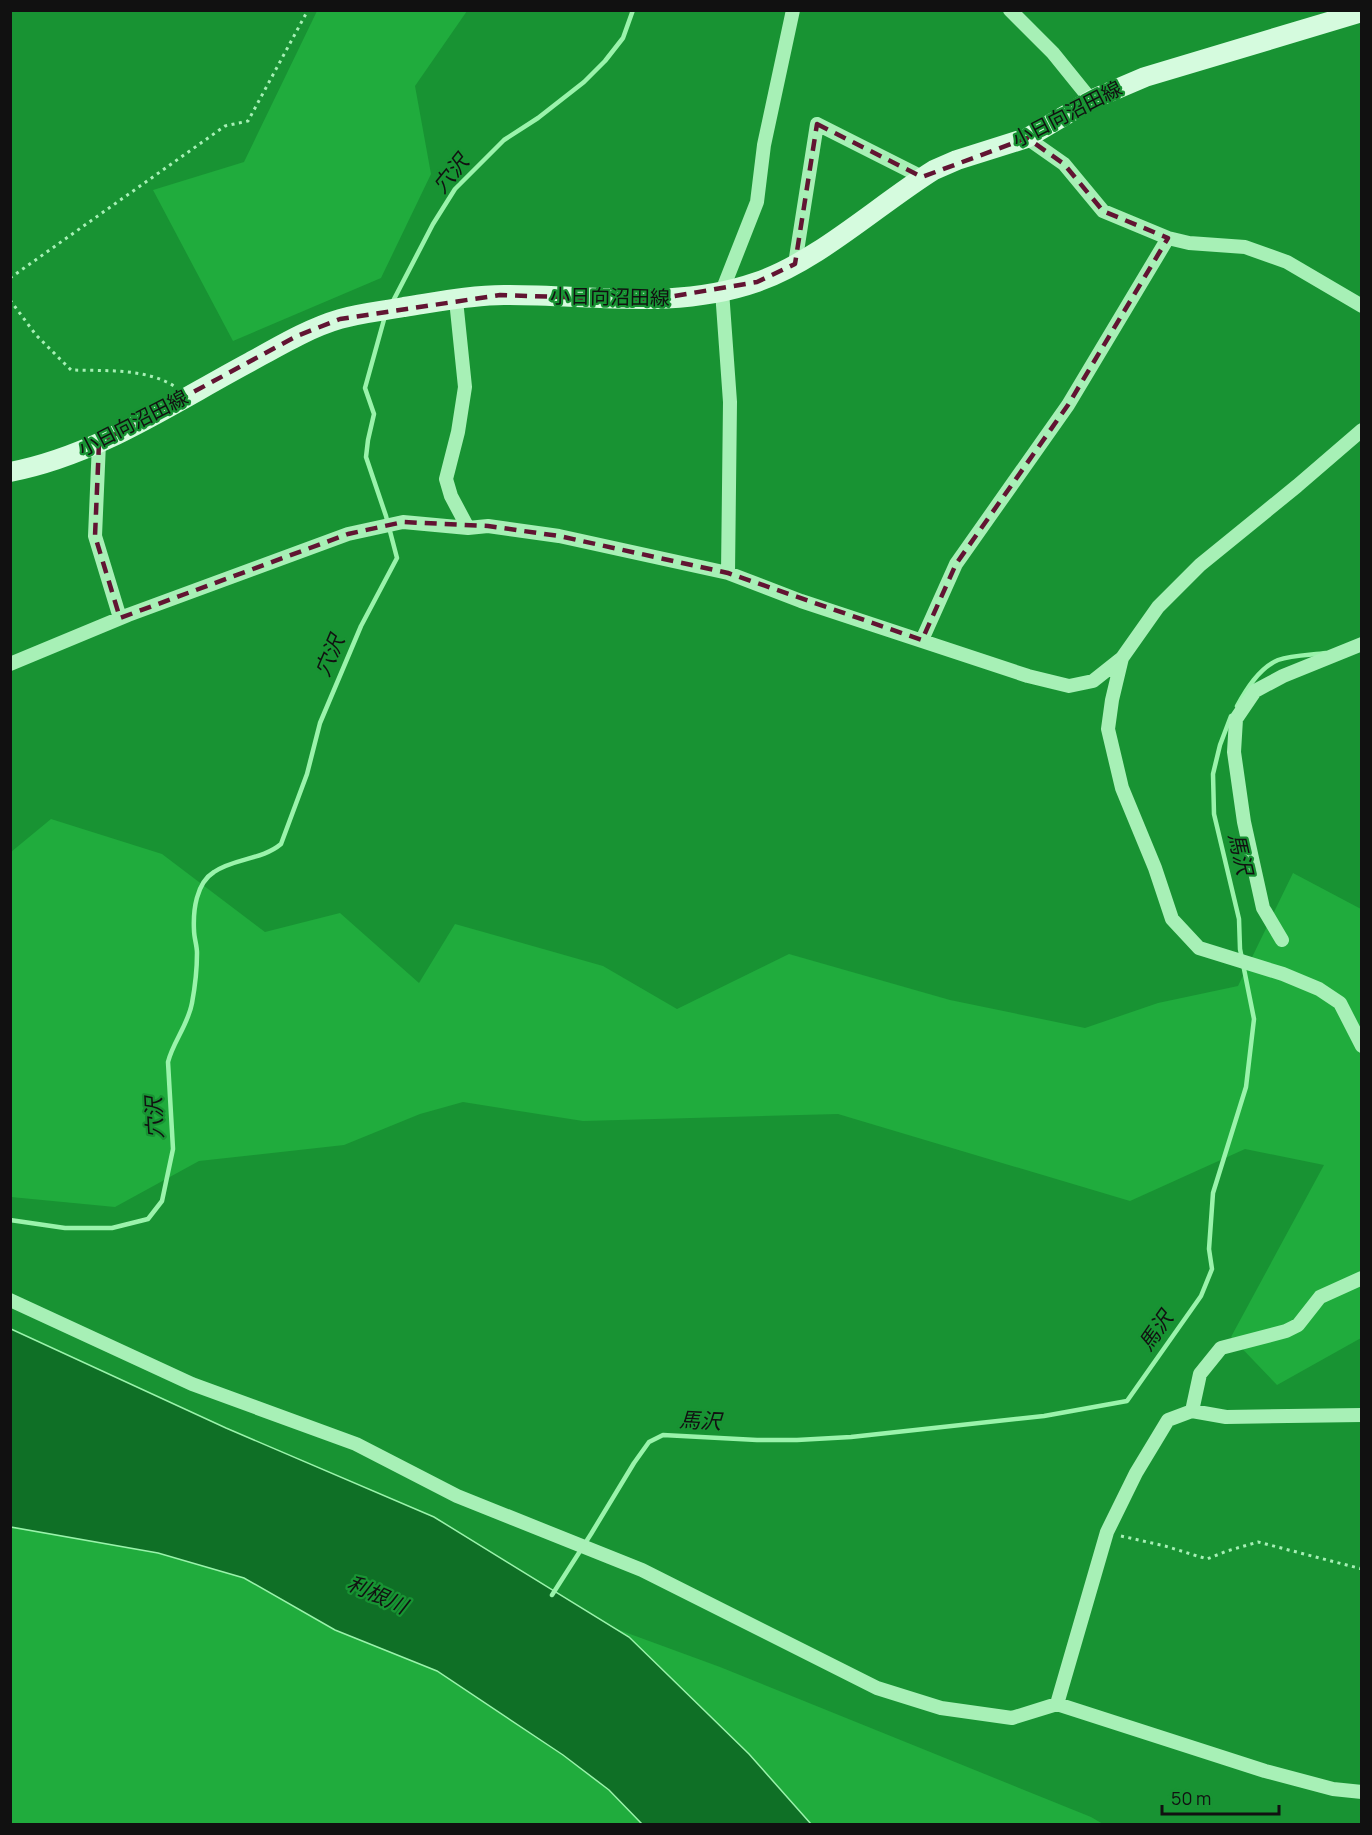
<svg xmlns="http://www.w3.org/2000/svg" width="1372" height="1835" font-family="Manrope,'Noto Sans JP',sans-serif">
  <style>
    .green { fill: #20ac3d }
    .water { fill: #0f7026; stroke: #9af3ab; stroke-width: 1.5 }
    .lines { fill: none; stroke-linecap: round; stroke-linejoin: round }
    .stream { stroke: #9af3ab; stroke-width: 4.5 }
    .path { stroke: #a7f0b6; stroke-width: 3; stroke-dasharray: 3 4.5; stroke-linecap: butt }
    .minor { stroke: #a7f0b6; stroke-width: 14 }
    .secondary { stroke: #d5fbde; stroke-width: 20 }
    .marked { fill: none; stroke: #611432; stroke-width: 4.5; stroke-dasharray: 12 8; stroke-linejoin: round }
    .labels { text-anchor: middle; stroke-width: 4.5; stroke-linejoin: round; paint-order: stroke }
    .street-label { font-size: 20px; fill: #111; stroke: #189333 }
    .water-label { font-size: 21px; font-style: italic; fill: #111; stroke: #189333 }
  </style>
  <rect width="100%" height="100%" fill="#189333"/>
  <path class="green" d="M317 11H467L415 86 431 174 381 278 233 341 153 190 244 162Z
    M51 819 162 854 265 932 340 913 419 983 455 924 603 966 677 1009 789 954 950 1000 1085 1028 1158 1003 1238 986 1293 873 1361 909V1338L1277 1385 1231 1337 1324 1165 1245 1149 1130 1201 838 1114 583 1121 463 1102 420 1114 344 1145 199 1161 115 1207 11 1197V852Z
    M10 1407 720 1667 1091 1817 1103 1824H11Z"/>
  <path class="water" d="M11 1329 226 1428 434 1517 629 1637 749 1754 811 1824H642L609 1790 563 1755 437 1671 335 1630 244 1578 158 1553 11 1527Z"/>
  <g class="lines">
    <path class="stream" d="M392 303 433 224 455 189 504 140 538 118 584 82 605 61 623 38 633 10
      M1237 706C1246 690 1259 668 1278 660 1292 655 1311 655 1326 653
      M10 1220 65 1228H112L148 1219 162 1201 173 1149 168 1062C173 1042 188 1025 192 1003 195 987 197 969 197 953 197 945 194 938 194 930 193 911 196 883 214 872 234 858 262 860 281 844L307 774 320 723 361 626 397 558 386 516 366 457 368 440 374 414 365 388 385 316
      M552 1595 591 1534 634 1463 649 1442 663 1435 757 1440H797L851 1437 1044 1416 1127 1401 1201 1296 1212 1269 1209 1249 1213 1193 1246 1087 1254 1019 1240 949 1239 919 1214 814 1213 774 1220 745 1231 716"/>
    <path class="path" d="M10 278 225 126 248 121 308 10
      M10 300 36 335 71 370C104 371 145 368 174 386
      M1121 1536 1165 1546 1207 1559 1227 1551 1258 1542 1362 1569"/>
    <path class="minor" d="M1010 10 1053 53 1091 100
      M1027 138 1064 164 1103 211 1168 238 1189 243 1245 247 1287 262 1362 306
      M795 264 817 124 922 177
      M456 300 465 387 458 432 446 479 451 496 468 528
      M99 443 95 536 120 618
      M728 573 730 402 722 291 757 202 764 145 793 10
      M922 640 956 564 1068 405 1168 238
      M1122 658 1112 700 1108 729 1122 788 1155 868 1172 919 1199 948 1283 974 1319 989 1340 1003 1362 1046
      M10 664 128 615 348 534 403 522 468 528 488 526 559 536 728 573 801 601 1028 676 1069 686 1093 681 1122 658 1158 607 1200 565 1297 486 1362 430
      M1282 940 1263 908 1244 822 1234 752 1236 719 1255 691 1283 676 1362 644
      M10 1300 192 1384 356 1444 457 1496 642 1570 877 1688 941 1708 1012 1718 1057 1704 1265 1771 1333 1789 1362 1792
      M1192 1411 1200 1374 1221 1348 1286 1331 1298 1325 1320 1297 1362 1278
      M1057 1704 1107 1532 1136 1473 1168 1420 1192 1411 1226 1417 1362 1415"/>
    <path class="secondary" d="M10 472C98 455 173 403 250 362 279 346 309 328 340 319 361 313 383 311 404 307 437 302 471 295 504 295 588 294 674 311 757 282 818 261 878 205 934 170L957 160 1027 138 1091 100 1145 77 1362 12"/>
  </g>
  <path class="marked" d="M817 124 922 177 1027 138 1064 164 1103 211 1168 238 1068 405 956 564 922 640 728 573 559 536 488 526 403 522 348 534 120 618 95 536 99 443 297 336 340 319 500 295 651 300 757 282 795 264Z"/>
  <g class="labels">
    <g class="street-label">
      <text transform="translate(1067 114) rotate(-27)" y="7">小日向沼田線</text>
      <text transform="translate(610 297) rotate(1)" y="7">小日向沼田線</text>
      <text transform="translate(133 423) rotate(-27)" y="7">小日向沼田線</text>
    </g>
    <g class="water-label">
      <text transform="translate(451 174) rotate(-51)" y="7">穴沢</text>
      <text transform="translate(330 656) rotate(-67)" y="7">穴沢</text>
      <text transform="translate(1240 854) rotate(77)" y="7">馬沢</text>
      <text transform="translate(155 1118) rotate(-93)" y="7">穴沢</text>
      <text transform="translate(1156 1331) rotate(-55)" y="7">馬沢</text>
      <text transform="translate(700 1421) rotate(3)" y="7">馬沢</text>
      <text transform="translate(377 1595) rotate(24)" y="7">利根川</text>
    </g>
  </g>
  <rect width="1372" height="1835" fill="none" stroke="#111111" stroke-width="24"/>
  <path d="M1162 1805v9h117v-9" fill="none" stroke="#111111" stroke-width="3"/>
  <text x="1171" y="1805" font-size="18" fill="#111111" stroke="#189333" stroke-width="4.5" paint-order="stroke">50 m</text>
</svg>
